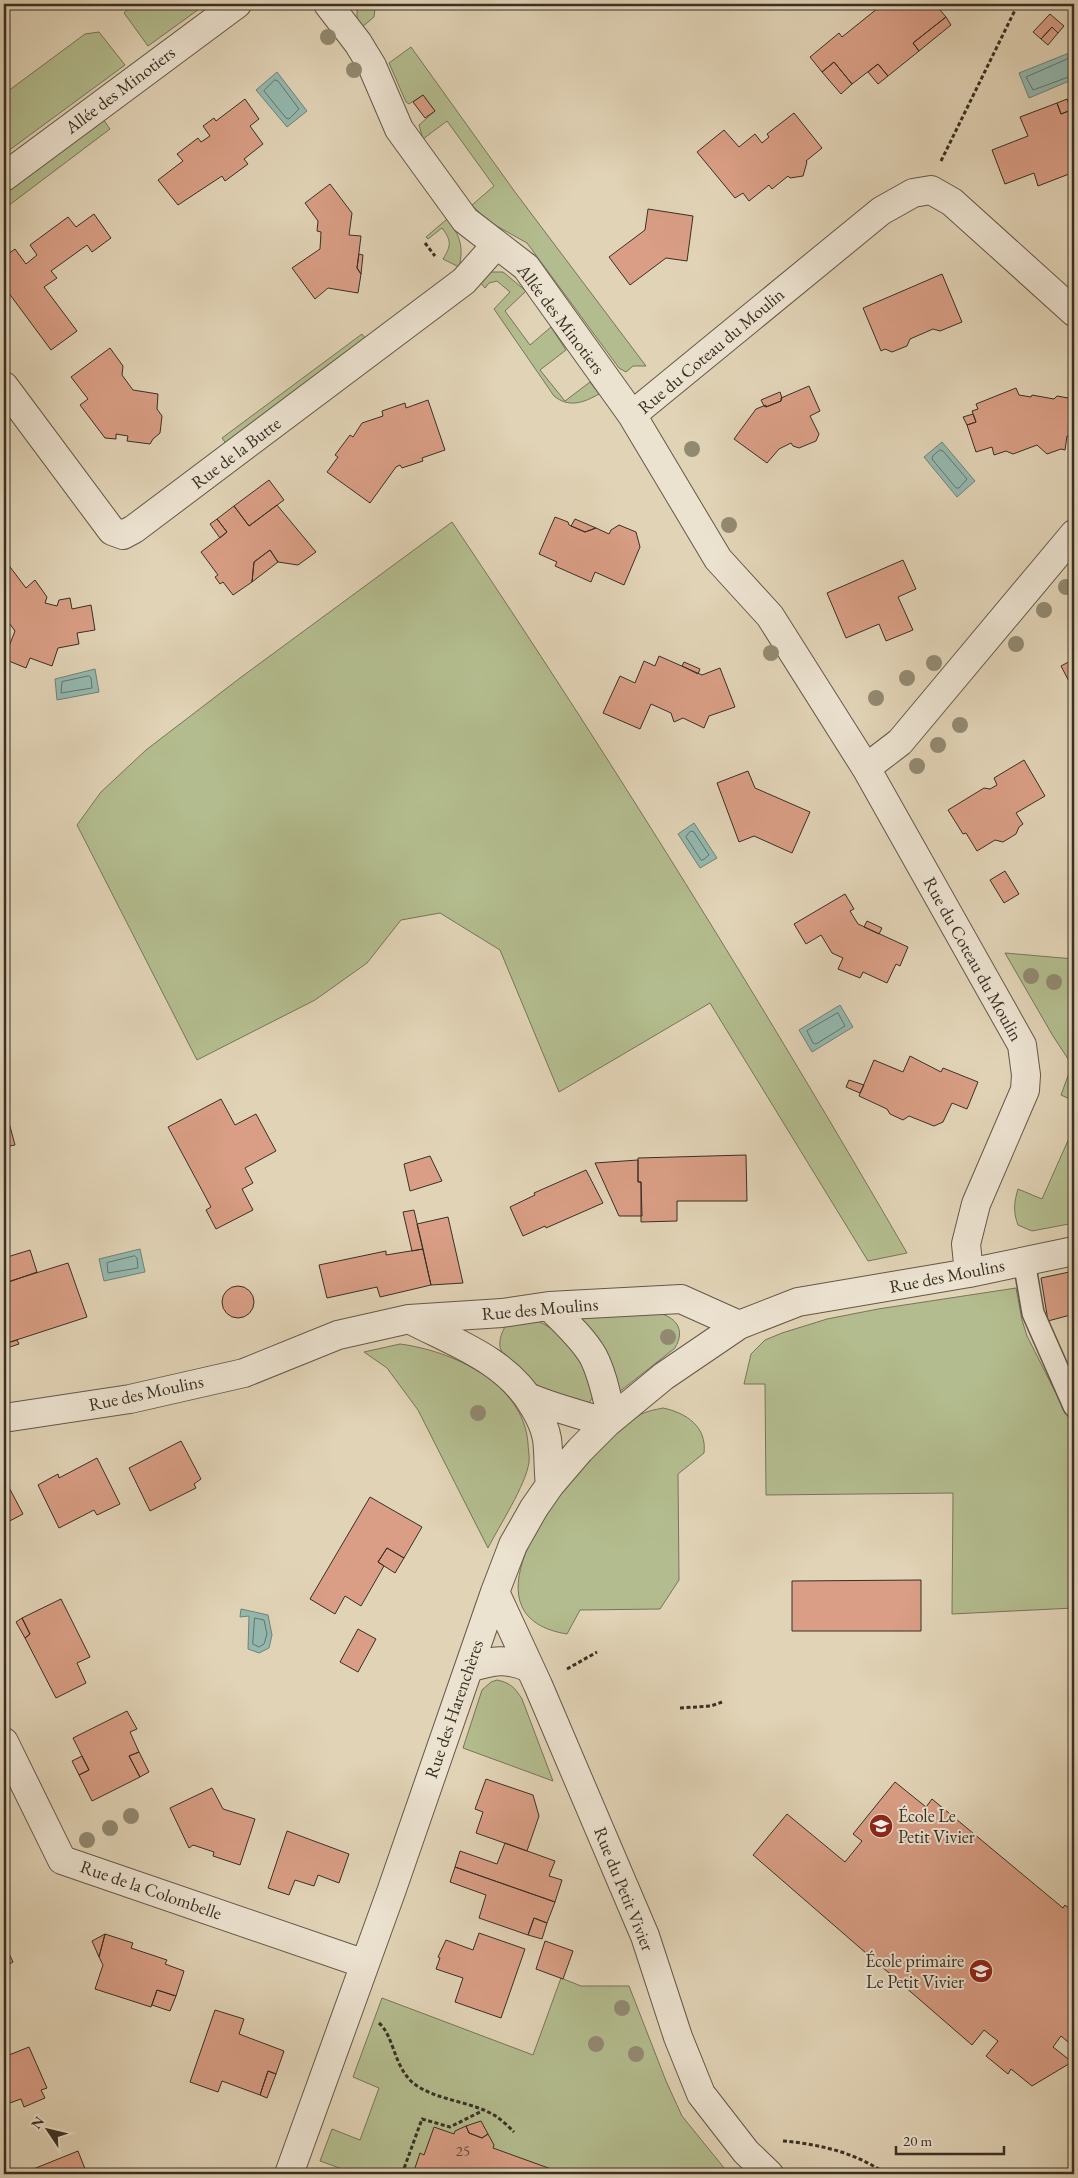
<svg xmlns="http://www.w3.org/2000/svg" width="1078" height="2178" font-family="'EB Garamond',serif">
  <style>
    .green { fill: #b3bc8e; stroke: #767659 }
    .water { fill: #94b8af; stroke: #708277 }
    .lines { fill: none; stroke-linecap: round; stroke-linejoin: round }
    .shore { stroke: #66746a; stroke-width: 1 }
    .building { fill: #d99e85; stroke: #393024 }
    .lane-casing { stroke: #635948; stroke-width: 24 }
    .street-casing { stroke: #635948; stroke-width: 30 }
    .path { stroke: #393024; stroke-width: 3; stroke-dasharray: 4 2.5; stroke-linecap: butt }
    .lane { stroke: #ece2d0; stroke-width: 21 }
    .street { stroke: #ece2d0; stroke-width: 28 }
    .tree { fill: #928971 }
    .labels { text-anchor: middle; stroke-width: 4; stroke-linejoin: round; paint-order: stroke }
    .number-label { font-size: 15px; fill: #614c3c }
    .street-label { font-size: 18px; fill: #393024; stroke: #ece2d0 }
    .poi-label { font-size: 18px; fill: #393024; stroke: #ece2d0; text-anchor: start }
  </style>
  <rect width="100%" height="100%" fill="#e1d3b6"/>
  <filter id="stains"><feTurbulence type="fractalNoise" baseFrequency=".004" numOctaves="4"/><feColorMatrix values="0 0 0 0 .2 0 0 0 0 .09 0 0 0 0 .02 0 0 0 .5 -.17"/></filter>
  <radialGradient id="worn" r=".72"><stop offset=".6" stop-color="#630" stop-opacity="0"/><stop offset="1" stop-color="#630" stop-opacity=".3"/></radialGradient>
  <path class="green" d="M133 4H206L148 46 124 13Z
    M357 4H381L375 8 374 17 362 27 357 19Z
    M99 32 125 65 4 154V94L85 34Z
    M411 47 515 192 646 366H633L626 372 619 368 527 243 486 220 472 205 494 186 447 121 423 139 419 125 435 111 423 95 409 104 406 102 389 63Z
    M103 119 110 129 4 209V193Z
    M447 219C460 235 464 247 459 267L443 259C451 246 452 241 442 228L428 239 426 237Z
    M489 272H503L526 291 505 311 530 345 551 327 566 350 540 370 565 401 590 382 599 394C583 403 569 408 554 396L494 309 510 292 497 281 489 283 485 288 480 282Z
    M362 334 368 342 227 445 222 438Z
    M452 522C612 760 763 1004 907 1253L868 1261 710 1003 559 1092 500 950 440 913 401 920 367 963 315 1000 197 1060 77 825 101 792 146 750 240 678Z
    M1005 953 1074 959V1101L1061 1095 1072 1065 1053 1036Z
    M1074 1127V1223L1032 1231 1018 1225C1013 1212 1014 1202 1018 1189L1042 1199Z
    M1016 1288 1022 1320 1027 1336 1074 1429V1608L952 1614 953 1493 766 1495 765 1384H744L751 1354 765 1340 782 1333 827 1319 878 1309Z
    M656 1312C676 1317 686 1329 675 1348L619 1392 578 1314Z
    M535 1319 564 1336 586 1366 594 1395 589 1403C579 1401 568 1400 558 1397 544 1392 503 1362 500 1347 499 1339 502 1332 506 1325Z
    M400 1344C453 1351 523 1383 528 1443 528 1449 530 1457 529 1462 526 1485 499 1526 488 1548L418 1410 387 1368 364 1352Z
    M663 1408C687 1413 707 1427 704 1453L678 1474 679 1580 660 1609 580 1610 567 1634C443 1614 588 1446 638 1416 646 1411 654 1410 663 1408Z
    M497 1680C511 1683 515 1688 522 1699L553 1781 463 1748 482 1690 491 1682Z
    M561 1978 581 1986H629L666 2081 682 2116 729 2174H347L348 2171 320 2161 332 2129 360 2140 379 2088 353 2077 382 1998 533 2055Z"/>
  <path class="water" d="M1074 51V79L1029 98 1019 73Z
    M277 72 307 111 287 127 256 90Z
    M942 442 975 481 957 497 924 457Z
    M95 669 99 692 57 700 55 679Z
    M694 823 717 858 700 868 678 834Z
    M840 1005 853 1027 812 1052 799 1030Z
    M140 1249 145 1272 104 1281 99 1259Z
    M241 1609 268 1615 272 1635 269 1648 259 1653 248 1649 249 1616 240 1617Z"/>
  <g class="lines">
    <path class="shore" d="M1074 56 1026 77 1033 90 1074 75
      M275 80 278 81 299 109 289 119 286 118 264 91Z
      M940 450 943 451 967 479 959 488H956L932 459 933 456Z
      M89 676 91 678 92 688 61 693 62 682Z
      M691 831 694 832 709 855 703 860H701L686 837Z
      M838 1013 845 1026 816 1044 813 1043 807 1031Z
      M135 1256 137 1258 138 1268 108 1273 107 1263Z
      M255 1618 264 1620 267 1634 264 1644 259 1647 253 1644Z"/>
  </g>
  <path class="building" d="M883 4H935L946 17 913 43 919 51 888 76 878 64 852 84 834 62 822 72 810 57 839 33 842 37Z
    M1050 14 1064 26 1058 33 1052 27 1041 39 1033 32Z
    M946 17 951 25 919 51 913 43Z
    M1052 27 1058 33 1048 45 1041 39Z
    M834 62 852 84 841 94 822 72Z
    M878 64 888 76 878 84 868 72Z
    M423 95 435 111 425 118 413 102Z
    M245 99 259 119 250 126 263 144 244 159 248 164 225 181 222 176 178 205 158 180 183 161 177 154 198 138 201 142 210 136 203 126 214 118 216 121Z
    M1067 99 1071 110 1061 114 1057 103Z
    M1057 103 1061 114 1074 109V176L1071 177 1069 174 1038 186 1034 173 1005 184 992 150 1028 136 1020 117Z
    M794 113 822 148 806 161 807 162 803 176 790 178 788 176 772 189 769 185 749 201 743 193 735 198 697 152 724 130 739 147 755 134 762 143 769 137 767 134Z
    M330 184 352 213 349 235 361 236 357 268 361 274 358 293 328 288 315 299 292 268 320 249 321 232 317 231 318 221 305 203Z
    M648 209 693 216 687 261 666 258 630 285 609 257 645 230Z
    M94 214 111 238 92 252 87 245 51 271 57 278 44 287 77 331 51 350 8 292 4 296V257L15 249 26 264 37 255 30 245 68 217 76 227Z
    M359 254 363 255 361 274 357 268Z
    M942 274 962 322 940 331 933 329 910 339 907 346 892 352 885 349 881 351 863 308Z
    M110 348 123 366 122 375 133 390 158 394 157 409 162 416 160 433 153 439 150 444 127 441 128 436 116 434V439L105 438 80 405 88 399 71 377Z
    M809 386 820 411 810 416 819 434 816 441 799 448 793 446 791 443 779 449 767 463 734 439 756 409 766 405V407L781 401V398Z
    M1016 388 1019 395 1031 397 1032 395 1054 399 1057 396 1074 399V438L1067 436 1065 450 1061 449 1047 454 1037 445 1013 454 1006 451 994 455 992 447 976 452 967 425 976 422 972 411 978 409 976 404Z
    M780 392 782 398 781 401 766 407 764 406 761 400Z
    M428 400 445 450 422 458 423 461 402 468 400 465 396 467 370 503 327 472 338 457 335 455 350 435 353 437 362 423 383 416 382 411 405 403 406 408Z
    M973 414 976 422 967 425 963 417Z
    M269 480 284 500 249 526 234 506Z
    M277 505 316 552 298 565 278 562 270 550 254 562 252 582 233 595 223 582 220 584 215 577 218 575 201 552 227 532 217 519 234 506 249 526Z
    M555 517 568 522 569 525 585 532 596 528 609 534 611 530 619 525 636 532 640 547 624 585 595 572 591 582 555 566 557 562 539 554Z
    M217 519 227 532 220 538 210 524Z
    M575 519 596 528 585 532 571 526Z
    M270 550 278 562 252 582 254 562Z
    M4 559 26 588 35 580 47 597 45 603 57 606 59 600 70 598 72 609 91 605 95 630 77 633 79 644 58 648 52 666 30 658 26 668 4 659 15 631 4 616Z
    M903 560 916 589 898 597 913 630 886 641 879 624 846 638 827 593Z
    M659 656 702 675 720 668 735 707 709 716 704 728 683 718 674 722 671 713 651 704 640 729 603 713 620 676 635 683 644 661 655 666Z
    M1074 659V691L1061 666Z
    M684 662 700 669 698 674 682 666Z
    M1024 760 1045 796 1016 813 1023 824 1019 827 1016 834 1003 842 995 840 977 851 966 833 963 834 948 810 984 788 990 789 997 785 994 778Z
    M748 771 755 788 810 812 792 853 754 836 739 842 717 783Z
    M1005 871 1019 894 1004 903 990 880Z
    M845 894 854 909 850 911 858 924 908 947 900 966 896 964 887 983 863 972 860 978 838 969 843 958 832 953 821 935 806 944 794 924Z
    M867 921 882 928 879 934 864 927Z
    M910 1056 941 1072 943 1068 978 1082 967 1109 952 1103 943 1122 934 1126 909 1116 903 1120 890 1114 887 1109 859 1096 874 1060 903 1072Z
    M849 1080 864 1085 860 1093 846 1087Z
    M221 1099 235 1125 256 1114 276 1151 245 1168 253 1183 242 1189 253 1210 216 1229 206 1210 211 1207 168 1127Z
    M4 1104 15 1145 4 1147Z
    M746 1155 747 1201H677V1221L641 1222V1182H638V1158Z
    M430 1156 442 1181 410 1191 404 1164Z
    M638 1160V1182H641L642 1216H619L595 1163Z
    M586 1170 603 1203 546 1228 545 1226 523 1236 510 1207 535 1195 534 1193Z
    M414 1210 423 1249 412 1251 403 1212Z
    M448 1217 463 1283 431 1285 417 1224Z
    M423 1249 431 1285 380 1297 377 1287 327 1298 319 1265 386 1251V1255Z
    M30 1250 37 1272 6 1283 4 1258Z
    M68 1263 87 1317 4 1344V1283Z
    M1074 1271V1314L1048 1321 1041 1278Z
    M222 1302a16 16 0 1 1 32 0a16 16 0 1 1-32 0Z
    M17 1340 19 1344 4 1349V1344Z
    M181 1441 201 1479 194 1484 196 1488 150 1511 129 1468Z
    M97 1458 120 1504 97 1515 94 1510 59 1528 38 1485 58 1474 59 1478Z
    M4 1478 23 1514 4 1524Z
    M370 1497 422 1527 404 1558 387 1548 378 1562 384 1566 361 1606 345 1596 335 1614 310 1599Z
    M387 1548 404 1558 395 1573 378 1562Z
    M921 1580V1631H792V1581Z
    M61 1599 90 1657 77 1663 86 1683 56 1698 25 1638 30 1634 22 1618Z
    M22 1618 30 1634 25 1638 16 1622Z
    M358 1629 376 1639 358 1672 340 1662Z
    M127 1711 137 1729 130 1732 139 1752 129 1756 140 1777 92 1801 79 1775 89 1770 73 1738Z
    M139 1752 149 1772 140 1777 129 1756Z
    M82 1756 89 1770 79 1775 72 1761Z
    M486 1779 533 1795 539 1816 527 1851 476 1833 483 1812 475 1809Z
    M895 1782 926 1807 932 1799 1063 1908 1065 1905 1074 1913V2047L1061 2036 1053 2047 1072 2062 1032 2086 1011 2069 1008 2074 986 2056 998 2041 984 2030 972 2045 753 1855 787 1814 845 1862 862 1841 853 1834Z
    M212 1788 223 1809 255 1819 240 1865 213 1856 214 1852 193 1845 189 1848 170 1808Z
    M287 1831 349 1854 339 1883 318 1875 314 1886 295 1880 289 1895 268 1888Z
    M505 1843 555 1861 549 1876 562 1880 555 1902 455 1867 460 1851 497 1864Z
    M455 1867 555 1902 547 1923 534 1918 528 1935 479 1918 486 1895 450 1882Z
    M534 1918 547 1923 542 1939 528 1935Z
    M479 1933 525 1949 501 2018 455 2002 463 1978 436 1969 440 1958 438 1957 446 1940 473 1950Z
    M105 1934 133 1943 131 1948 167 1960 165 1964 184 1971 176 1996 157 1990 151 2007 95 1989 103 1965 99 1957Z
    M105 1934 99 1957 92 1941Z
    M545 1941 573 1951 563 1979 536 1969Z
    M4 1943 13 1962 4 1967Z
    M157 1990 176 1996 170 2011 152 2005Z
    M215 2010 244 2019 239 2034 284 2051 276 2074 268 2071 260 2095 222 2081 218 2092 190 2082Z
    M29 2047 47 2088 41 2090 45 2098 24 2107 21 2099 4 2105V2057Z
    M268 2071 276 2074 267 2098 260 2095Z
    M481 2121 488 2134 482 2138 469 2133 466 2126Z
    M466 2126 469 2133 482 2138 488 2134 494 2145 493 2148 565 2174H413L420 2153 424 2155 434 2127 454 2134 455 2131Z
    M78 2151 87 2174H21Z"/>
  <g class="lines">
    <g class="lane-casing">
      <path id="lane" d="M1024 1261 1033 1313 1074 1406"/>
    </g>
    <g class="street-casing">
      <path id="street" d="M328 4 358 43 372 66 399 129 465 220 526 267 632 415
        M4 177 237 4
        M4 386 112 531 123 535 134 529 464 281 496 245
        M866 768 900 742 1074 534
        M969 1273 966 1244 976 1204 1025 1090 1026 1075 1022 1045 866 768 770 616 718 559 632 415 881 211 913 193 931 190 952 202 1074 312
        M549 1306C564 1322 582 1337 593 1356 603 1375 607 1398 612 1419
        M409 1319C455 1343 507 1360 534 1407 540 1417 545 1427 547 1439 549 1454 548 1470 550 1485
        M528 1397C553 1408 580 1414 607 1423
        M4 1418 130 1399 244 1373 338 1335 409 1319 502 1313 549 1306 681 1299 739 1325
        M495 1592 538 1685 645 1936 678 2037 701 2094 746 2152 769 2174
        M469 1668C494 1660 506 1658 530 1668
        M4 1742 62 1860 365 1964
        M289 2174 391 1892 495 1592 513 1545 534 1508 550 1485 580 1450 607 1423 664 1376 739 1325 798 1302 969 1273 1074 1251"/>
    </g>
    <path class="path" d="M941 161 1018 4
      M425 243 435 256
      M567 1669 597 1652
      M680 1708 711 1706 722 1702
      M379 2023C394 2036 393 2064 412 2082 434 2101 474 2101 497 2117 503 2121 509 2127 514 2132
      M783 2141C819 2144 857 2153 886 2174
      M402 2174 422 2119 450 2127 482 2111"/>
    <use href="#lane" class="lane"/>
    <use href="#street" class="street"/>
  </g>
  <g class="tree">
    <circle cx="328" cy="37" r="8"/>
    <circle cx="354" cy="70" r="8"/>
    <circle cx="692" cy="449" r="8"/>
    <circle cx="729" cy="525" r="8"/>
    <circle cx="1066" cy="587" r="8"/>
    <circle cx="1044" cy="610" r="8"/>
    <circle cx="1016" cy="644" r="8"/>
    <circle cx="771" cy="653" r="8"/>
    <circle cx="934" cy="663" r="8"/>
    <circle cx="907" cy="678" r="8"/>
    <circle cx="876" cy="698" r="8"/>
    <circle cx="960" cy="725" r="8"/>
    <circle cx="938" cy="745" r="8"/>
    <circle cx="917" cy="766" r="8"/>
    <circle cx="1031" cy="976" r="8"/>
    <circle cx="1054" cy="982" r="8"/>
    <circle cx="668" cy="1337" r="8"/>
    <circle cx="478" cy="1413" r="8"/>
    <circle cx="131" cy="1816" r="8"/>
    <circle cx="110" cy="1828" r="8"/>
    <circle cx="87" cy="1840" r="8"/>
    <circle cx="622" cy="2008" r="8"/>
    <circle cx="596" cy="2044" r="8"/>
    <circle cx="636" cy="2054" r="8"/>
  </g>
  <defs>
    <g id="school-disc" transform="scale(1.25)"><circle r="9.5" fill="#8f2418" stroke="#ece2d0"/><path d="M0-5L7-2L0 1L-7-2ZM-4 1L0 2.5L4 1V4Q0 6-4 4Z" fill="#fff"/></g>
  </defs>
  <g fill-rule="evenodd">
    <use href="#school-disc" x="881" y="1826"/>
    <use href="#school-disc" x="981" y="1971"/>
  </g>
  <g class="labels">
    <g class="number-label">
      <text x="463" y="2156">25</text>
    </g>
    <g class="street-label">
      <text transform="translate(120 90) rotate(-37)" y="6">Allée des Minotiers</text>
      <text transform="translate(561 319) rotate(53)" y="6">Allée des Minotiers</text>
      <text transform="translate(711 351) rotate(-40)" y="6">Rue du Coteau du Moulin</text>
      <text transform="translate(236 453) rotate(-37)" y="6">Rue de la Butte</text>
      <text transform="translate(973 959) rotate(61)" y="6">Rue du Coteau du Moulin</text>
      <text transform="translate(947 1276) rotate(-11)" y="6">Rue des Moulins</text>
      <text transform="translate(540 1309) rotate(-5)" y="6">Rue des Moulins</text>
      <text transform="translate(146 1393) rotate(-12)" y="6">Rue des Moulins</text>
      <text transform="translate(454 1709) rotate(-71)" y="6">Rue des Harenchères</text>
      <text transform="translate(624 1889) rotate(68)" y="6">Rue du Petit Vivier</text>
      <text transform="translate(151 1890) rotate(19)" y="6">Rue de la Colombelle</text>
    </g>
    <g class="poi-label">
      <text x="898" y="1822">École Le<tspan x="898" dy="21">Petit Vivier</tspan></text>
      <text x="964" y="1967" text-anchor="end">École primaire<tspan x="964" dy="21">Le Petit Vivier</tspan></text>
    </g>
  </g>
  <rect width="1078" height="2178" fill="none" stroke="#e1d3b6" stroke-width="20"/>
  <rect x="5" y="5" width="1068" height="2168" fill="none" stroke="#393024" stroke-width="2.5"/>
  <rect x="10" y="10" width="1058" height="2158" fill="none" stroke="#393024"/>
  <g transform="translate(48 2130) rotate(305)" stroke="#ece2d0" stroke-width="4" paint-order="stroke">
  <path d="M0-4L9 19L0 12L-9 19Z" fill="#393024"/>
  <text y="-8" font-size="14" font-weight="bold" text-anchor="middle" fill="#393024">N</text>
  </g>
  <path d="M896 2146v8h108v-8" fill="none" stroke="#393024" stroke-width="2.5"/>
  <text x="903" y="2146" font-size="15" fill="#393024" stroke="#ece2d0" stroke-width="4" paint-order="stroke">20 m</text>
  <rect width="100%" height="100%" filter="url(#stains)"/>
  <rect width="100%" height="100%" fill="url(#worn)"/>
</svg>
